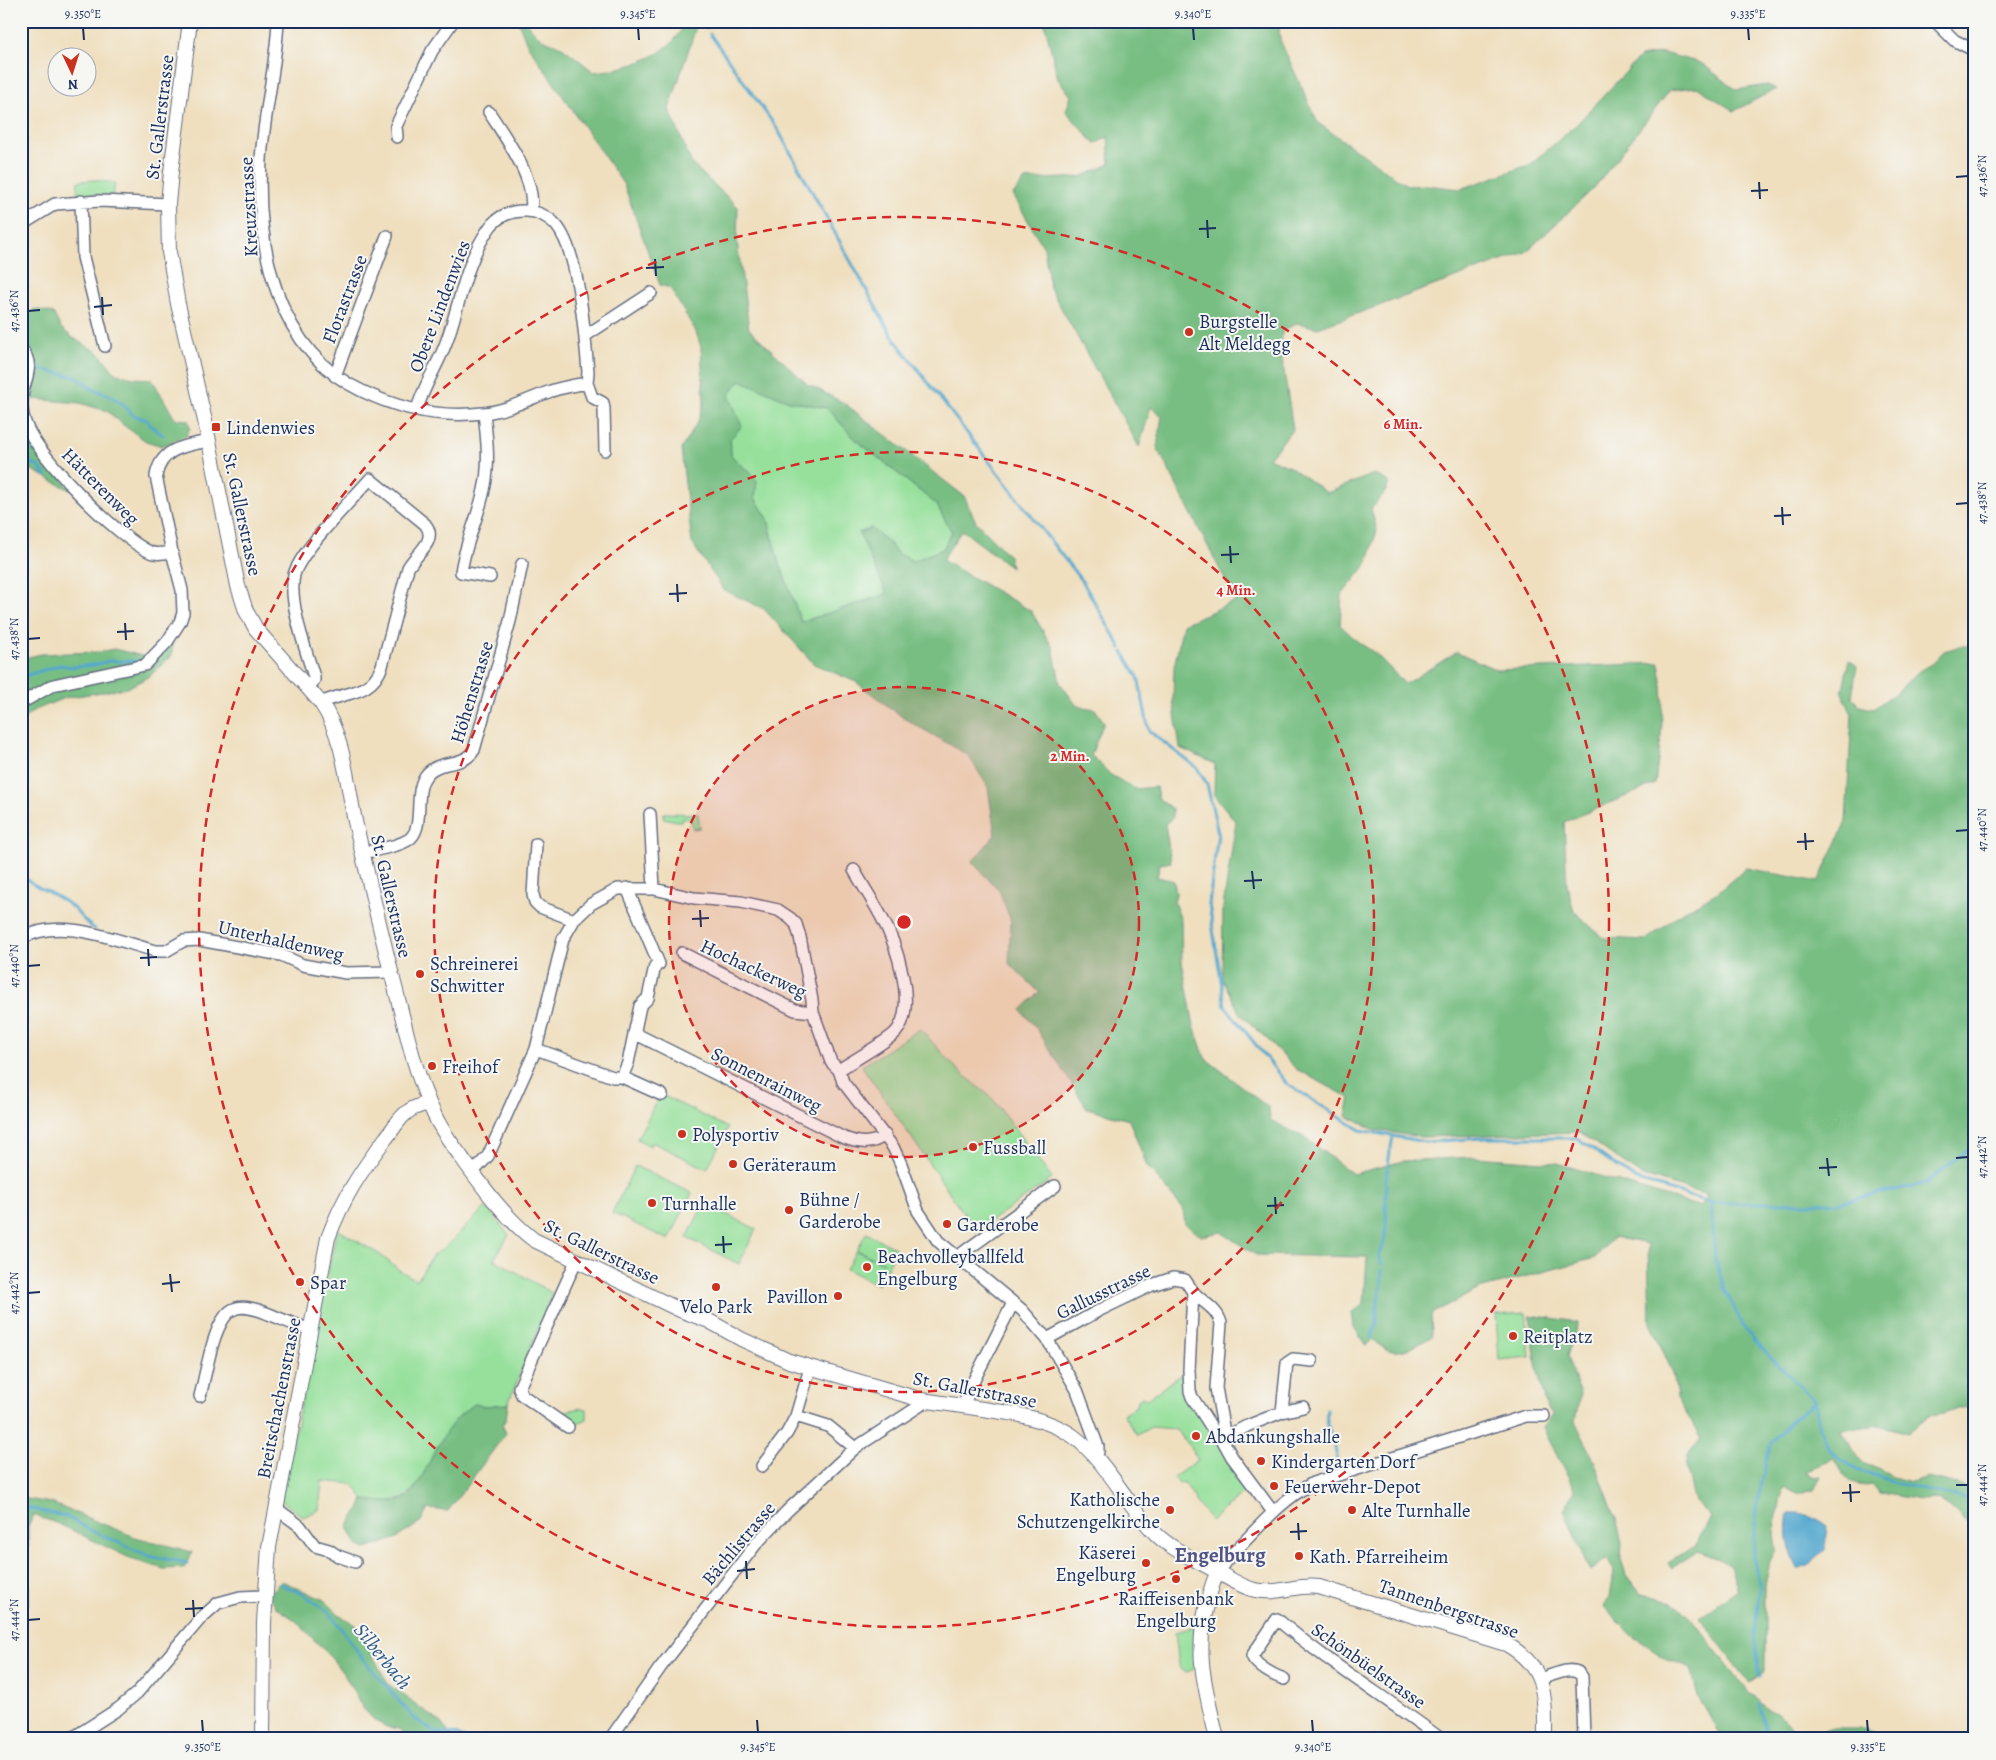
<svg xmlns="http://www.w3.org/2000/svg" width="1996" height="1760" font-family="Alegreya,serif">
  <style>
    .green { fill: #96e09b; stroke: #58887c }
    .forest { fill: #78be83; stroke: #4a7670; fill-rule: evenodd }
    .water { fill: #53a7ce; stroke: #376b96 }
    .lines { fill: none; stroke-linecap: round; stroke-linejoin: round }
    .stream { stroke: #53a7ce; stroke-width: 3 }
    .minor-casing { stroke: #656d80; stroke-width: 14 }
    .tertiary-casing { stroke: #656d80; stroke-width: 16 }
    .minor { stroke: #fff; stroke-width: 11 }
    .tertiary { stroke: #fff; stroke-width: 14 }
    .ticks { fill: none; stroke: #1b2f5e; stroke-width: 2 }
    .ring { fill: none; stroke: #d62828; stroke-width: 2.5; stroke-dasharray: 9 6 }
    .poi-dot { fill: #c8321e; stroke: #f6f6f2; stroke-width: 2 }
    .labels { text-anchor: middle; stroke-width: 4; stroke-linejoin: round; paint-order: stroke }
    .street-label { font-size: 19px; fill: #1b2f5e; stroke: #f6f6f2 }
    .poi-label { font-size: 19px; fill: #1b2f5e; stroke: #f6f6f2; text-anchor: start }
    .water-label { font-size: 20px; font-style: italic; fill: #2f5985; stroke: #f6f6f2 }
    .quarter-label { font-size: 21px; font-weight: bold; fill: #505486; stroke: #f6f6f2 }
    .centre { fill: #d62828; stroke: #f6f6f2; stroke-width: 2.5 }
    .ring-label { font-size: 15px; text-anchor: middle; font-weight: bold; fill: #d62828; stroke: #f6f6f2; stroke-width: 4; stroke-linejoin: round; paint-order: stroke }
    .neatline { fill: none; stroke: #1b2f5e; stroke-width: 2 }
    .ticks-label { font-size: 12px; text-anchor: middle; fill: #1b2f5e }
  </style>
  <rect width="100%" height="100%" fill="#f6f6f2"/>
  <filter id="ink" filterUnits="userSpaceOnUse"><feTurbulence type="fractalNoise" baseFrequency=".02" numOctaves="2"/><feDisplacementMap in="SourceGraphic" scale="10" xChannelSelector="R" yChannelSelector="G"/><feConvolveMatrix kernelMatrix="1 2 1 2 8 2 1 2 1" color-interpolation-filters="sRGB"/></filter>
  <filter id="wash" filterUnits="userSpaceOnUse"><feTurbulence type="fractalNoise" baseFrequency=".0096" numOctaves="4" result="noise"/><feDisplacementMap in="SourceGraphic" scale="20" xChannelSelector="R" yChannelSelector="G"/><feGaussianBlur stdDeviation="1.12" result="paint"/><feColorMatrix in="noise" values="0 0 0 0 0 0 0 0 0 0 0 0 0 0 0 0 0 1.4 0 .05"/><feComposite in="paint" operator="in"/></filter>
  <g filter="url(#wash)">
    <rect width="100%" height="100%" fill="#efdfbf"/>
    <path class="green" d="M95 180 115 183 113 196 95 194 77 195 78 181Z
      M740 379 789 401 827 408 855 439 936 504 952 532 943 549 913 561 897 553 888 542 859 532 888 594 801 622 776 553 768 519 755 498 750 472 739 464 731 455 729 395Z
      M664 813 698 814 700 828 693 829 691 820 683 817 681 821H677L663 818Z
      M920 1029 958 1070 992 1098 1052 1179 976 1231 862 1066Z
      M660 1094 728 1128 707 1169 652 1142 650 1146 637 1139Z
      M635 1166 692 1193 669 1240 612 1213Z
      M704 1203 756 1229 739 1264 687 1238Z
      M486 1207 509 1235 494 1259 552 1293 508 1404 484 1406 475 1404 444 1437 435 1450 428 1469 417 1485 403 1499 381 1502 364 1500 353 1484 322 1481 319 1510 303 1517 281 1500 337 1229 379 1254 399 1270 417 1280 433 1255 444 1248Z
      M866 1233 897 1249 878 1285 846 1269 856 1251 886 1264 857 1250Z
      M1526 1313 1530 1357 1499 1360 1496 1315Z
      M1188 1370 1194 1395 1251 1486 1211 1521 1194 1500 1195 1499 1184 1482 1179 1484 1174 1477 1198 1460 1189 1445 1175 1429 1151 1427 1137 1435 1123 1414 1137 1406 1138 1400 1142 1397 1147 1399Z
      M581 1408 587 1409V1419L571 1426 561 1416 566 1411Z
      M1195 1627 1196 1666 1194 1669 1187 1672 1181 1669 1179 1665 1175 1632Z"/>
    <path class="forest" d="M518 21H524L542 39 562 47 594 72C626 69 671 57 684 24L677 21H698L669 109 692 164 738 207 737 241 749 329 807 384 844 403 964 496 976 522 1009 556 1011 567 962 530 942 560 1031 611 1053 648 1060 683 1077 706 1095 709 1104 722 1091 755 1111 775 1135 789 1156 787 1158 798 1172 809 1173 817 1165 824 1171 862 1160 864 1157 877 1174 881 1176 894 1174 902 1181 920 1182 962 1194 1026 1205 1058 1269 1108 1270 1120 1302 1136 1353 1174 1403 1161 1474 1157 1557 1163 1701 1207 1707 1195 1640 1175 1580 1132 1421 1137 1375 1130 1346 1116 1350 1098 1296 1069 1267 1039 1240 1014 1222 978 1223 907 1236 822 1214 795 1215 764 1180 748 1173 701 1174 667 1183 624 1236 601 1157 447 1162 416 1151 407 1139 447 1050 288 1044 248 1013 195 1025 180 1081 177 1110 164 1108 137 1095 144 1066 111 1071 96 1058 79 1044 21H1241L1246 26 1267 23 1279 27 1280 40 1318 123 1408 186 1425 185 1461 189 1531 164 1575 126 1640 57 1663 53 1701 63 1737 90 1767 85 1776 89 1734 111 1697 87 1670 90 1594 188 1526 252 1318 328 1297 323 1282 332 1281 352 1293 429 1269 458 1292 468 1327 493 1374 474 1389 482 1386 491 1371 509 1377 530 1367 564 1342 595 1340 625 1357 641 1376 654 1405 684 1457 652 1497 670 1659 663C1667 703 1660 745 1655 784L1564 822 1567 885 1574 911 1603 938 1646 940 1681 913 1718 892 1746 868 1818 882 1846 822 1852 714 1842 693 1849 660 1857 666 1852 697 1859 706 1873 709 1898 691 1919 671 1933 663 1944 651 1962 646H1975V1407L1960 1408 1944 1414 1929 1416 1909 1433 1879 1425 1840 1430 1861 1461 1893 1477 1910 1482 1929 1477 1961 1485 1975 1495V1529L1966 1523 1956 1511 1938 1499 1920 1500 1880 1493 1872 1484C1850 1488 1844 1476 1835 1459L1817 1466 1806 1473 1814 1478 1821 1477 1814 1490 1799 1494 1784 1487 1780 1497 1774 1534 1776 1550 1770 1561 1765 1586V1672L1750 1683 1699 1617 1738 1590 1730 1566 1719 1559 1698 1551 1672 1568 1668 1563 1696 1545 1710 1516 1695 1502 1686 1466 1689 1453 1701 1439 1677 1397 1673 1373 1650 1323 1648 1244 1613 1237 1595 1258 1479 1289 1431 1314 1432 1337C1408 1348 1396 1361 1373 1340L1366 1346 1354 1327 1352 1313 1364 1304 1367 1257 1256 1255 1221 1232 1201 1236 1185 1224 1183 1209 1147 1166 1129 1120 1087 1108 1037 1029 1021 1010 1039 992 1009 963 1011 921 999 890 972 862 995 835 988 787 968 755 905 719 856 682 814 664 764 609 724 590 692 543 681 449 698 421 704 403 701 347 696 332 670 288 660 285 624 185 527 44ZM740 380 789 401 827 408 855 439 936 504 952 532 943 549 913 561 897 553 888 542 871 528 859 533 887 594 801 622 776 553 768 519 755 498 757 481 750 472 739 464 731 455 730 439 742 426 729 395Z
      M34 309 53 313 61 328 73 338 99 353 115 373 133 378 152 379 175 419 188 420 190 428 186 436 162 446 146 441 126 427 107 411 80 403 33 399 21 378V321L27 319Z
      M21 428 72 491 21 464Z
      M172 641V655L150 676 127 688 64 698 33 711 21 721V659L41 654 100 652 114 649 151 658Z
      M1530 1315 1578 1322 1567 1356 1580 1394 1575 1421 1594 1460 1616 1519 1622 1543 1621 1558 1626 1575 1641 1594C1662 1598 1671 1599 1687 1614L1749 1693 1785 1721 1799 1739H1722L1698 1696 1691 1669 1669 1660 1632 1635 1603 1606 1610 1598 1614 1571 1607 1559 1590 1572 1564 1510 1575 1491 1543 1428 1553 1414 1547 1409 1536 1363Z
      M475 1404 484 1406 508 1404 506 1419 502 1425 506 1433 448 1511 428 1509 420 1523 395 1539 366 1549 357 1545 348 1527 364 1500C375 1501 391 1504 402 1500 418 1493 428 1462 436 1449 447 1430 456 1415 475 1404Z
      M21 1498 51 1503 135 1537 192 1552 184 1568 164 1569 134 1560 61 1525 34 1515 28 1526 29 1603 21 1614Z
      M282 1581 324 1600 340 1615 357 1626 388 1684 440 1722 454 1739H412L399 1729 387 1727 375 1721 363 1708 345 1676 330 1656 295 1620 276 1607 268 1594Z
      M1826 1729H1864L1894 1739H1814Z"/>
    <path class="water" d="M1789 1513C1804 1512 1816 1517 1828 1526L1825 1550 1809 1564 1798 1569C1789 1551 1785 1533 1789 1513Z"/>
    <g class="lines">
      <path class="stream" d="M702 21 707 28
        M710 34 778 130 892 336 1084 584 1121 648
        M38 369 77 377 92 389 109 395 123 404 133 415 147 420 152 427 163 435
        M21 457 39 467 46 476
        M1123 652 1138 677 1149 731 1197 768 1207 784 1218 833 1209 904 1225 1006 1287 1084 1360 1130 1425 1142 1482 1138H1577L1635 1179 1711 1203H1837L1926 1183 1975 1144
        M21 677 60 665 72 667 94 665 109 661H137
        M21 875C37 890 60 894 75 910 82 917 86 924 95 929
        M1391 1148 1393 1136
        M1711 1203 1715 1259 1725 1290 1745 1329 1769 1356 1815 1401 1789 1423 1770 1445 1758 1499 1754 1535V1561L1760 1588 1754 1633 1760 1677
        M1382 1264 1379 1254C1390 1241 1385 1201 1386 1183 1386 1173 1389 1162 1390 1151
        M1371 1338C1379 1323 1376 1322 1377 1306 1379 1292 1384 1285 1381 1270
        M1815 1401C1818 1418 1820 1442 1834 1454 1867 1483 1933 1491 1975 1500
        M1327 1409C1323 1432 1345 1451 1333 1473
        M1333 1483 1335 1492
        M21 1507 65 1516 92 1531 149 1556 187 1563
        M280 1584 303 1594 330 1613 366 1663 414 1718 434 1732 458 1735 465 1739
        M1759 1704 1766 1727 1767 1739"/>
    </g>
  </g>
  <g filter="url(#ink)">
    <g class="lines">
      <g class="minor-casing">
        <path id="minor" d="M278 21C276 68 264 113 261 160 256 246 276 351 362 391 399 409 441 418 483 413 506 411 529 399 551 391 563 387 575 385 587 383
          M1935 21 1954 40 1975 51
          M489 112C505 137 537 180 531 211
          M397 137 396 126 432 51 453 21
          M81 201 83 257 105 346
          M21 225 55 204 100 201 168 204
          M585 336 651 293
          M21 349C34 363 27 375 23 391 21 403 21 413 26 425 39 458 117 537 150 552 156 555 165 553 172 552L182 590 183 613 180 622 167 642 145 665 53 685 21 703
          M335 376 387 236
          M417 410C423 386 439 364 447 340 460 303 466 260 490 227 498 216 512 210 526 211 537 211 549 217 556 225 579 251 585 336 588 372L587 383 592 397 603 403 604 409 605 450
          M484 413C487 439 490 465 484 490 478 518 465 543 461 572L490 577
          M172 552 156 476C161 448 184 446 209 441
          M308 688 314 680V677C306 650 288 602 294 575 300 551 351 501 370 479L425 524C439 541 415 554 408 568L382 666C371 696 346 691 321 703
          M650 814 654 889
          M536 844 533 895 535 902 540 907 574 920
          M363 853C377 849 395 848 408 840 427 828 411 790 428 773 441 759 463 768 474 750L510 621 522 564
          M21 939C58 915 117 941 156 951H166L183 941 199 940 281 955 303 965 346 973 391 972
          M682 953 795 1010 813 1012
          M634 1033 842 1137C857 1143 871 1146 885 1135
          M536 1049 613 1077H622L662 1095
          M839 1070C852 1061 887 1042 896 1032 918 1006 896 943 881 916 873 901 863 886 854 870
          M622 1077 628 1063 640 1006 648 998 655 966 659 964 627 888
          M473 1172 488 1156 536 1049 563 939 574 920 591 904 618 889H654L694 898 741 902 778 910 790 918 796 924 800 937 812 1000 813 1012 831 1062 839 1070 843 1082 893 1147 901 1164 918 1211 938 1241 1022 1310 1047 1339 1077 1390 1098 1447V1452L1094 1456
          M957 1257 1055 1186
          M1193 1292C1203 1303 1217 1308 1221 1323L1216 1388 1224 1432 1222 1439
          M1047 1339 1100 1310 1152 1285 1173 1278 1185 1280 1193 1292 1189 1370 1190 1391 1192 1397 1217 1436 1222 1439 1232 1457 1273 1512
          M200 1396C206 1375 213 1321 232 1310 240 1305 250 1308 258 1310 276 1316 292 1325 310 1329
          M963 1406 975 1378 1013 1303
          M1282 1412 1303 1407
          M796 1416 828 1426 855 1448
          M568 1427 522 1395 519 1388 576 1261
          M1222 1439 1247 1426 1282 1412 1287 1363 1293 1359 1312 1361
          M762 1466 787 1433 796 1416 810 1368
          M276 1511 281 1512 300 1526 315 1546 329 1550 338 1556 355 1562
          M1218 1572C1225 1560 1235 1551 1244 1542 1266 1519 1285 1498 1313 1483L1526 1416H1544
          M1284 1679C1274 1676 1256 1666 1252 1656L1277 1619C1328 1663 1387 1698 1441 1739
          M1540 1679C1552 1676 1575 1663 1582 1677L1584 1739
          M71 1739 118 1709 137 1693 201 1618 218 1603 240 1597 265 1596
          M610 1739 660 1668 756 1544 787 1511 855 1448 921 1405 922 1400"/>
      </g>
      <g class="tertiary-casing">
        <path id="tertiary" d="M190 21 171 172 168 204 169 252 178 304 205 421 238 586 246 611 256 629 321 703C345 738 347 786 356 826 369 880 381 934 395 987 406 1030 415 1074 434 1114 441 1130 452 1144 462 1158 483 1187 505 1218 534 1240L680 1310 709 1321 741 1339 789 1361 922 1400 1016 1414C1036 1419 1056 1424 1073 1436 1107 1461 1126 1504 1156 1534 1172 1550 1195 1559 1214 1570 1227 1577 1241 1587 1255 1590 1277 1595 1297 1584 1319 1587L1506 1644C1547 1667 1545 1697 1545 1739
          M263 1739 264 1622 269 1547 328 1238C343 1198 360 1172 386 1138 392 1131 397 1121 405 1114 411 1108 421 1105 429 1103
          M1217 1739C1206 1690 1194 1655 1207 1605 1210 1593 1212 1582 1218 1572"/>
      </g>
      <use href="#minor" class="minor"/>
      <use href="#tertiary" class="tertiary"/>
    </g>
  </g>
  <path class="ticks" d="M83 28 84 40M638 28 639 40M1193 28 1194 40M1748 28 1749 40M1956 177 1968 176M1759 182 1760 199M1751 191 1768 190M1207 220 1208 238M1199 229 1216 228M655 259 656 276M646 268 664 267M102 297 103 315M94 307 112 305M28 311 40 310M1956 504 1968 503M1782 507 1783 525M1774 516 1791 515M1230 546 1231 563M1221 555 1239 554M677 584 678 602M669 594 687 593M125 623 126 640M117 632 134 631M28 639 40 638M1956 831 1968 830M1805 833 1806 850M1797 842 1814 841M1252 871 1254 889M1244 881 1262 880M700 910 701 927M692 919 709 918M148 949 149 966M140 958 157 957M28 966 40 965M1827 1158 1829 1176M1956 1158 1968 1157M1819 1168 1837 1167M1275 1197 1276 1214M1267 1206 1284 1205M723 1236 724 1253M715 1245 732 1244M170 1274 172 1292M162 1284 180 1282M28 1293 40 1292M1850 1484 1851 1502M1956 1485H1968M1842 1493 1860 1492M1298 1523 1299 1540M1290 1532 1307 1531M746 1561 747 1579M737 1571 755 1569M193 1600 194 1617M185 1609 203 1608M28 1620 40 1619M202 1720 203 1732M757 1720 758 1732M1312 1720 1313 1732M1867 1720 1868 1732"/>
  <circle cx="904" cy="922" r="235" fill="#d62828" fill-opacity=".12"/>
  <g class="ring">
    <circle cx="904" cy="922" r="235"/>
    <circle cx="904" cy="922" r="470"/>
    <circle cx="904" cy="922" r="705"/>
  </g>
  <g class="poi-dot">
    <circle cx="1189" cy="332" r="5"/>
    <rect x="211" y="422" width="10" height="10" rx="2.5"/>
    <circle cx="420" cy="974" r="5"/>
    <circle cx="432" cy="1066" r="5"/>
    <circle cx="682" cy="1134" r="5"/>
    <circle cx="973" cy="1147" r="5"/>
    <circle cx="733" cy="1164" r="5"/>
    <circle cx="652" cy="1203" r="5"/>
    <circle cx="789" cy="1210" r="5"/>
    <circle cx="947" cy="1224" r="5"/>
    <circle cx="867" cy="1267" r="5"/>
    <circle cx="300" cy="1282" r="5"/>
    <circle cx="716" cy="1287" r="5"/>
    <circle cx="838" cy="1296" r="5"/>
    <circle cx="1513" cy="1336" r="5"/>
    <circle cx="1196" cy="1436" r="5"/>
    <circle cx="1261" cy="1461" r="5"/>
    <circle cx="1274" cy="1486" r="5"/>
    <circle cx="1170" cy="1510" r="5"/>
    <circle cx="1352" cy="1510" r="5"/>
    <circle cx="1299" cy="1556" r="5"/>
    <circle cx="1146" cy="1563" r="5"/>
    <circle cx="1176" cy="1579" r="5"/>
  </g>
  <g class="labels">
    <g class="street-label">
      <text transform="translate(159 117) rotate(-83)" y="7">St. Gallerstrasse</text>
      <text transform="translate(248 207) rotate(-93)" y="7">Kreuzstrasse</text>
      <text transform="translate(344 299) rotate(-69)" y="7">Florastrasse</text>
      <text transform="translate(439 306) rotate(-69)" y="7">Obere Lindenwies</text>
      <text transform="translate(101 486) rotate(45)" y="7">Hätterenweg</text>
      <text transform="translate(243 514) rotate(78)" y="7">St. Gallerstrasse</text>
      <text transform="translate(471 692) rotate(-73)" y="7">Höhenstrasse</text>
      <text transform="translate(392 896) rotate(77)" y="7">St. Gallerstrasse</text>
      <text transform="translate(281 940) rotate(13)" y="7">Unterhaldenweg</text>
      <text transform="translate(754 968) rotate(25)" y="7">Hochackerweg</text>
      <text transform="translate(767 1079) rotate(27)" y="7">Sonnenrainweg</text>
      <text transform="translate(602 1251) rotate(26)" y="7">St. Gallerstrasse</text>
      <text transform="translate(1103 1291) rotate(-26)" y="7">Gallusstrasse</text>
      <text transform="translate(975 1389) rotate(11)" y="7">St. Gallerstrasse</text>
      <text transform="translate(278 1398) rotate(-79)" y="7">Breitschachenstrasse</text>
      <text transform="translate(738 1543) rotate(-50)" y="7">Bächlistrasse</text>
      <text transform="translate(1449 1608) rotate(19)" y="7">Tannenbergstrasse</text>
      <text transform="translate(1369 1665) rotate(35)" y="7">Schönbüelstrasse</text>
    </g>
    <g class="poi-label">
      <text x="1199" y="328">Burgstelle<tspan x="1199" dy="22">Alt Meldegg</tspan></text>
      <text x="226" y="434">Lindenwies</text>
      <text x="430" y="970">Schreinerei<tspan x="430" dy="22">Schwitter</tspan></text>
      <text x="442" y="1073">Freihof</text>
      <text x="692" y="1141">Polysportiv</text>
      <text x="983" y="1154">Fussball</text>
      <text x="743" y="1171">Geräteraum</text>
      <text x="799" y="1206">Bühne /<tspan x="799" dy="22">Garderobe</tspan></text>
      <text x="662" y="1210">Turnhalle</text>
      <text x="957" y="1231">Garderobe</text>
      <text x="877" y="1263">Beachvolleyballfeld<tspan x="877" dy="22">Engelburg</tspan></text>
      <text x="310" y="1289">Spar</text>
      <text x="828" y="1303" text-anchor="end">Pavillon</text>
      <text x="716" y="1313" text-anchor="middle">Velo Park</text>
      <text x="1523" y="1343">Reitplatz</text>
      <text x="1206" y="1443">Abdankungshalle</text>
      <text x="1271" y="1468">Kindergarten Dorf</text>
      <text x="1284" y="1493">Feuerwehr-Depot</text>
      <text x="1160" y="1506" text-anchor="end">Katholische<tspan x="1160" dy="22">Schutzengelkirche</tspan></text>
      <text x="1362" y="1517">Alte Turnhalle</text>
      <text x="1136" y="1559" text-anchor="end">Käserei<tspan x="1136" dy="22">Engelburg</tspan></text>
      <text x="1309" y="1563">Kath. Pfarreiheim</text>
      <text x="1176" y="1605" text-anchor="middle">Raiffeisenbank<tspan x="1176" dy="22">Engelburg</tspan></text>
    </g>
    <g class="water-label">
      <text transform="translate(383 1656) rotate(51)" y="7">Silberbach</text>
    </g>
    <g class="quarter-label">
      <text x="1220" y="1562">Engelburg</text>
    </g>
  </g>
  <circle cx="904" cy="922" r="8" class="centre"/>
  <g class="ring-label">
    <text x="1403" y="429">6 Min.</text>
    <text x="1236" y="595">4 Min.</text>
    <text x="1070" y="761">2 Min.</text>
  </g>
  <rect width="1996" height="1760" fill="none" stroke="#f6f6f2" stroke-width="55"/>
  <g transform="translate(72 72) rotate(176)"><circle r="24" fill="#f6f6f2" stroke="#9ea6b7"/>
  <path d="M0-4L9 19L0 12L-9 19Z" fill="#c8321e"/>
  <text y="-8" font-size="14" font-weight="bold" text-anchor="middle" fill="#1b2f5e">N</text>
  </g>
  <rect x="28" y="28" width="1940" height="1704" class="neatline"/>
  <g class="ticks-label">
    <text x="83" y="18">9.350°E</text>
    <text x="638" y="18">9.345°E</text>
    <text x="1193" y="18">9.340°E</text>
    <text x="1748" y="18">9.335°E</text>
    <text transform="translate(1982 176) rotate(-90)" y="4">47.436°N</text>
    <text transform="translate(14 311) rotate(-90)" y="4">47.436°N</text>
    <text transform="translate(1982 503) rotate(-90)" y="4">47.438°N</text>
    <text transform="translate(14 639) rotate(-90)" y="4">47.438°N</text>
    <text transform="translate(1982 830) rotate(-90)" y="4">47.440°N</text>
    <text transform="translate(14 966) rotate(-90)" y="4">47.440°N</text>
    <text transform="translate(1982 1157) rotate(-90)" y="4">47.442°N</text>
    <text transform="translate(14 1293) rotate(-90)" y="4">47.442°N</text>
    <text transform="translate(1982 1485) rotate(-90)" y="4">47.444°N</text>
    <text transform="translate(14 1620) rotate(-90)" y="4">47.444°N</text>
    <text x="203" y="1751">9.350°E</text>
    <text x="758" y="1751">9.345°E</text>
    <text x="1313" y="1751">9.340°E</text>
    <text x="1868" y="1751">9.335°E</text>
  </g>
</svg>
